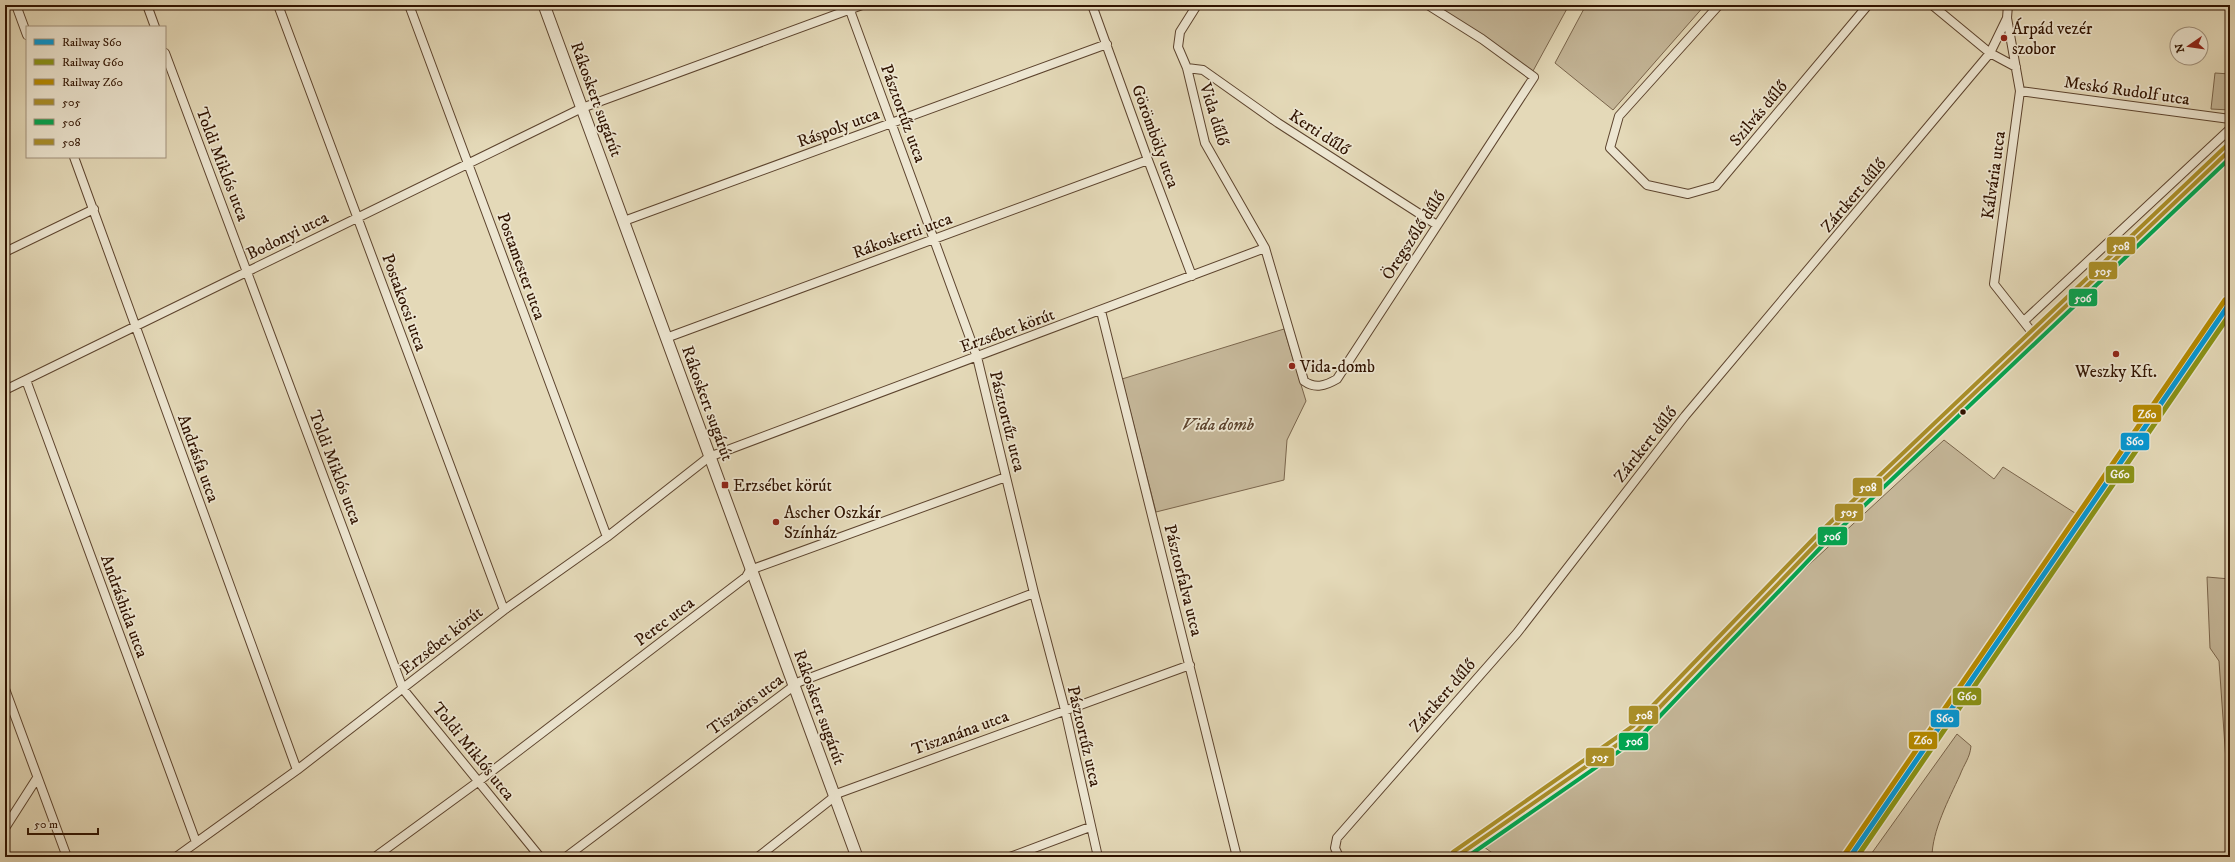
<svg xmlns="http://www.w3.org/2000/svg" width="2235" height="862" font-family="'IM FELL DW Pica',serif">
  <style>
    .green { fill: #c5b799; stroke: #7a654c }
    .lines { fill: none; stroke-linecap: round; stroke-linejoin: round }
    .minor-casing { stroke: #5d442e; stroke-width: 10 }
    .tertiary-casing { stroke: #5d442e; stroke-width: 13 }
    .secondary-casing { stroke: #301300; stroke-width: 14 }
    .minor { stroke: #ede6d1; stroke-width: 8 }
    .tertiary { stroke: #ede6d1; stroke-width: 11 }
    .secondary { stroke: #ede6d1; stroke-width: 12 }
    .bus-1-casing { stroke: #ede6d1; stroke-width: 7 }
    .bus-2-casing { stroke: #ede6d1; stroke-width: 7 }
    .bus-3-casing { stroke: #ede6d1; stroke-width: 7 }
    .bus-1 { stroke: #aa8f28; stroke-width: 4 }
    .bus-2 { stroke: #00a651; stroke-width: 4 }
    .bus-3 { stroke: #aa8f28; stroke-width: 4 }
    .rail-1-casing { stroke: #ede6d1; stroke-width: 8 }
    .rail-2-casing { stroke: #ede6d1; stroke-width: 8 }
    .rail-3-casing { stroke: #ede6d1; stroke-width: 8 }
    .rail-1 { stroke: #0299d8; stroke-width: 5 }
    .rail-2 { stroke: #8a9416; stroke-width: 5 }
    .rail-3 { stroke: #b68b00; stroke-width: 5 }
    .poi-dot { fill: #8f2418; stroke: #ede6d1; stroke-width: 1.5 }
    .bus-dot { fill: #301300; stroke: #ede6d1; stroke-width: 1.5 }
    .labels { text-anchor: middle; stroke-width: 3.5; stroke-linejoin: round; paint-order: stroke }
    .poi-label { font-size: 17px; fill: #301300; stroke: #ede6d1; text-anchor: start }
    .street-label { font-size: 17px; fill: #301300; stroke: #ede6d1 }
    .park-label { font-size: 17px; font-style: italic; fill: #5d442e; stroke: #ede6d1 }
    .line-badge { stroke: #ede6d1; stroke-width: 1.5 }
    .badge-label { font-size: 11px; text-anchor: middle; font-weight: bold; fill: #fff }
  </style>
  <rect width="100%" height="100%" fill="#e4d9b8"/>
  <filter id="stains"><feTurbulence type="fractalNoise" baseFrequency=".005" numOctaves="4"/><feColorMatrix values="0 0 0 0 .2 0 0 0 0 .09 0 0 0 0 .02 0 0 0 .5 -.17"/></filter>
  <radialGradient id="worn" r=".72"><stop offset=".6" stop-color="#630" stop-opacity="0"/><stop offset="1" stop-color="#630" stop-opacity=".3"/></radialGradient>
  <path class="green" d="M1429 5H1569L1533 71Z
    M1586 5H1705L1613 110 1555 63Z
    M2215 73 2230 74V110L2211 109Z
    M1284 329 1306 401 1287 440 1284 480 1156 512 1122 379Z
    M1944 440 1994 479 2003 467 2075 513 1846 857H1498L1484 847 1623 752 1673 707 1787 585Z
    M2207 577 2230 579V818L2219 661 2210 648Z
    M1957 734 1971 746C1970 758 1964 764 1960 775 1949 799 1932 831 1932 857H1869Z"/>
  <g class="lines">
    <g class="minor-casing">
      <path id="minor" d="M16 5 27 35
        M147 5 155 27
        M278 5 504 610
        M409 5 607 537
        M848 5 977 357 1034 593 1065 710 1098 857
        M1092 5 1148 160 1192 276
        M1197 5 1180 32 1178 47 1187 68 1205 143 1265 248 1304 381C1315 389 1325 386 1337 379L1534 77 1482 39 1428 5
        M1719 5 1619 116 1610 148 1647 185 1688 194 1716 186 1868 5
        M1932 5 1990 53 2016 67
        M2008 5 2007 18 2020 91 1994 284 2035 336
        M165 53 403 689 540 857
        M1187 68 1203 70 1278 123 1437 225
        M2020 91 2230 119
        M74 157 297 770
        M624 221 1107 44
        M5 252 94 209
        M1101 311 1237 857
        M2024 321 2230 129
        M666 338 1148 160
        M26 380 196 842
        M5 390 582 108 862 5
        M5 689 67 857
        M5 828 37 778
        M176 857 297 770 504 610 607 537 709 457 1265 248
        M375 857 479 781 746 577 750 570 1006 477
        M566 857 799 682 1034 593
        M758 857 839 793 1190 665
        M1010 857 1090 827
        M1339 857 1335 848 1337 838 1517 633 1685 416 1990 53 2007 18"/>
    </g>
    <g class="tertiary-casing">
      <path id="tertiary" d="M544 5 857 857"/>
    </g>
    <g class="secondary-casing">
      <path id="secondary" d="M1456 857 1565 783 1637 731 1821 539 2230 150"/>
    </g>
    <use href="#minor" class="minor"/>
    <use href="#tertiary" class="tertiary"/>
    <use href="#secondary" class="secondary"/>
    <g class="bus-1-casing">
      <path id="bus-1" d="M1456 857 1637 731 1821 539 2230 150"/>
    </g>
    <g class="bus-2-casing">
      <path id="bus-2" d="M1467 857 1641 736 1825 543 2230 158"/>
    </g>
    <g class="bus-3-casing">
      <path id="bus-3" d="M1453 852 1633 726 1817 535 2226 146"/>
    </g>
    <use href="#bus-1" class="bus-1"/>
    <use href="#bus-2" class="bus-2"/>
    <use href="#bus-3" class="bus-3"/>
    <g class="rail-1-casing">
      <path id="rail-1" d="M1850 857 2230 303"/>
    </g>
    <g class="rail-2-casing">
      <path id="rail-2" d="M1857 857 2230 314"/>
    </g>
    <g class="rail-3-casing">
      <path id="rail-3" d="M1845 854 2225 300"/>
    </g>
    <use href="#rail-1" class="rail-1"/>
    <use href="#rail-2" class="rail-2"/>
    <use href="#rail-3" class="rail-3"/>
  </g>
  <g class="poi-dot">
    <circle cx="2004" cy="38" r="4"/>
    <circle cx="2116" cy="354" r="4"/>
    <circle cx="1292" cy="366" r="4"/>
    <rect x="721" y="481" width="8" height="8" rx="2"/>
    <circle cx="776" cy="522" r="4"/>
  </g>
  <circle class="bus-dot" cx="1963" cy="412" r="3.5"/>
  <g class="labels">
    <g class="poi-label">
      <text x="2012" y="34">Árpád vezér<tspan x="2012" dy="20">szobor</tspan></text>
      <text x="1300" y="372">Vida-domb</text>
      <text x="2116" y="377" text-anchor="middle">Weszky Kft.</text>
      <text x="733" y="491">Erzsébet körút</text>
      <text x="784" y="518">Ascher Oszkár<tspan x="784" dy="20">Színház</tspan></text>
    </g>
    <g class="street-label">
      <text transform="translate(2127 90) rotate(8)" y="6">Meskó Rudolf utca</text>
      <text transform="translate(597 99) rotate(70)" y="6">Rákoskert sugárút</text>
      <text transform="translate(904 113) rotate(70)" y="6">Pásztortűz utca</text>
      <text transform="translate(1758 113) rotate(-50)" y="6">Szilvás dűlő</text>
      <text transform="translate(1215 114) rotate(73)" y="6">Vida dűlő</text>
      <text transform="translate(838 127) rotate(-20)" y="6">Ráspoly utca</text>
      <text transform="translate(1320 132) rotate(33)" y="6">Kerti dűlő</text>
      <text transform="translate(1156 136) rotate(70)" y="6">Görömböly utca</text>
      <text transform="translate(223 164) rotate(69)" y="6">Toldi Miklós utca</text>
      <text transform="translate(1993 175) rotate(-82)" y="6">Kálvária utca</text>
      <text transform="translate(1853 195) rotate(-50)" y="6">Zártkert dűlő</text>
      <text transform="translate(287 235) rotate(-26)" y="6">Bodonyi utca</text>
      <text transform="translate(902 235) rotate(-20)" y="6">Rákoskerti utca</text>
      <text transform="translate(1413 235) rotate(-57)" y="6">Öregszőlő dűlő</text>
      <text transform="translate(522 266) rotate(70)" y="6">Postamester utca</text>
      <text transform="translate(405 302) rotate(70)" y="6">Postakocsi utca</text>
      <text transform="translate(1007 330) rotate(-20)" y="6">Erzsébet körút</text>
      <text transform="translate(708 403) rotate(70)" y="6">Rákoskert sugárút</text>
      <text transform="translate(1008 421) rotate(76)" y="6">Pásztortűz utca</text>
      <text transform="translate(1645 444) rotate(-52)" y="6">Zártkert dűlő</text>
      <text transform="translate(199 458) rotate(70)" y="6">Andrásfa utca</text>
      <text transform="translate(336 467) rotate(69)" y="6">Toldi Miklós utca</text>
      <text transform="translate(1184 580) rotate(76)" y="6">Pásztorfalva utca</text>
      <text transform="translate(125 606) rotate(70)" y="6">Andráshida utca</text>
      <text transform="translate(664 621) rotate(-37)" y="6">Perec utca</text>
      <text transform="translate(441 640) rotate(-38)" y="6">Erzsébet körút</text>
      <text transform="translate(1442 695) rotate(-49)" y="6">Zártkert dűlő</text>
      <text transform="translate(745 704) rotate(-37)" y="6">Tiszaörs utca</text>
      <text transform="translate(820 707) rotate(70)" y="6">Rákoskert sugárút</text>
      <text transform="translate(960 732) rotate(-20)" y="6">Tiszanána utca</text>
      <text transform="translate(1085 736) rotate(77)" y="6">Pásztortűz utca</text>
      <text transform="translate(474 751) rotate(51)" y="6">Toldi Miklós utca</text>
    </g>
    <g class="park-label">
      <text x="1218" y="430">Vida domb</text>
    </g>
  </g>
  <g class="line-badge">
    <rect x="2106" y="236" width="30" height="19" rx="4" fill="#aa8f28"/>
    <rect x="2088" y="261" width="30" height="19" rx="4" fill="#aa8f28"/>
    <rect x="2068" y="288" width="30" height="19" rx="4" fill="#00a651"/>
    <rect x="2132" y="404" width="30" height="19" rx="4" fill="#b68b00"/>
    <rect x="2120" y="432" width="30" height="19" rx="4" fill="#0299d8"/>
    <rect x="2105" y="465" width="30" height="19" rx="4" fill="#8a9416"/>
    <rect x="1852" y="477" width="31" height="20" rx="4" fill="#aa8f28"/>
    <rect x="1834" y="503" width="30" height="19" rx="4" fill="#aa8f28"/>
    <rect x="1817" y="526" width="31" height="20" rx="4" fill="#00a651"/>
    <rect x="1952" y="687" width="30" height="19" rx="4" fill="#8a9416"/>
    <rect x="1628" y="705" width="31" height="20" rx="4" fill="#aa8f28"/>
    <rect x="1930" y="709" width="30" height="19" rx="4" fill="#0299d8"/>
    <rect x="1908" y="731" width="30" height="19" rx="4" fill="#b68b00"/>
    <rect x="1618" y="732" width="31" height="19" rx="4" fill="#00a651"/>
    <rect x="1585" y="747" width="30" height="20" rx="4" fill="#aa8f28"/>
  </g>
  <g class="badge-label">
    <text x="2121" y="250">508</text>
    <text x="2103" y="275">505</text>
    <text x="2083" y="302">506</text>
    <text x="2147" y="418">Z60</text>
    <text x="2135" y="445">S60</text>
    <text x="2120" y="478">G60</text>
    <text x="1868" y="491">508</text>
    <text x="1849" y="516">505</text>
    <text x="1832" y="540">506</text>
    <text x="1967" y="700">G60</text>
    <text x="1644" y="719">508</text>
    <text x="1945" y="722">S60</text>
    <text x="1923" y="744">Z60</text>
    <text x="1634" y="745">506</text>
    <text x="1600" y="761">505</text>
  </g>
  <rect width="2235" height="862" fill="none" stroke="#e4d9b8" stroke-width="20"/>
  <rect x="6" y="6" width="2223" height="850" fill="none" stroke="#301300" stroke-width="2"/>
  <rect x="10" y="10" width="2215" height="842" fill="none" stroke="#301300"/>
  <rect x="26" y="26" width="140" height="132" fill="#ede6d1" stroke="#a1927d"/>
  <rect x="34" y="39" width="20" height="6" fill="#0299d8" stroke="#a1927d"/>
  <text x="62" y="46" font-size="12" fill="#301300">Railway S60</text>
  <rect x="34" y="59" width="20" height="6" fill="#8a9416" stroke="#a1927d"/>
  <text x="62" y="66" font-size="12" fill="#301300">Railway G60</text>
  <rect x="34" y="79" width="20" height="6" fill="#b68b00" stroke="#a1927d"/>
  <text x="62" y="86" font-size="12" fill="#301300">Railway Z60</text>
  <rect x="34" y="99" width="20" height="6" fill="#aa8f28" stroke="#a1927d"/>
  <text x="62" y="106" font-size="12" fill="#301300">505</text>
  <rect x="34" y="119" width="20" height="6" fill="#00a651" stroke="#a1927d"/>
  <text x="62" y="126" font-size="12" fill="#301300">506</text>
  <rect x="34" y="139" width="20" height="6" fill="#aa8f28" stroke="#a1927d"/>
  <text x="62" y="146" font-size="12" fill="#301300">508</text>
  <g transform="translate(2189 46) rotate(257)"><circle r="19" fill="#ede6d1" stroke="#a1927d"/>
  <path d="M0-3L7 15L0 10L-7 15Z" fill="#8f2418"/>
  <text y="-6" font-size="11" font-weight="bold" text-anchor="middle" fill="#301300">N</text>
  </g>
  <path d="M28 828v6h70v-6" fill="none" stroke="#301300" stroke-width="2"/>
  <text x="34" y="828" font-size="12" fill="#301300" stroke="#ede6d1" stroke-width="3" paint-order="stroke">50 m</text>
  <rect width="100%" height="100%" filter="url(#stains)"/>
  <rect width="100%" height="100%" fill="url(#worn)"/>
</svg>
